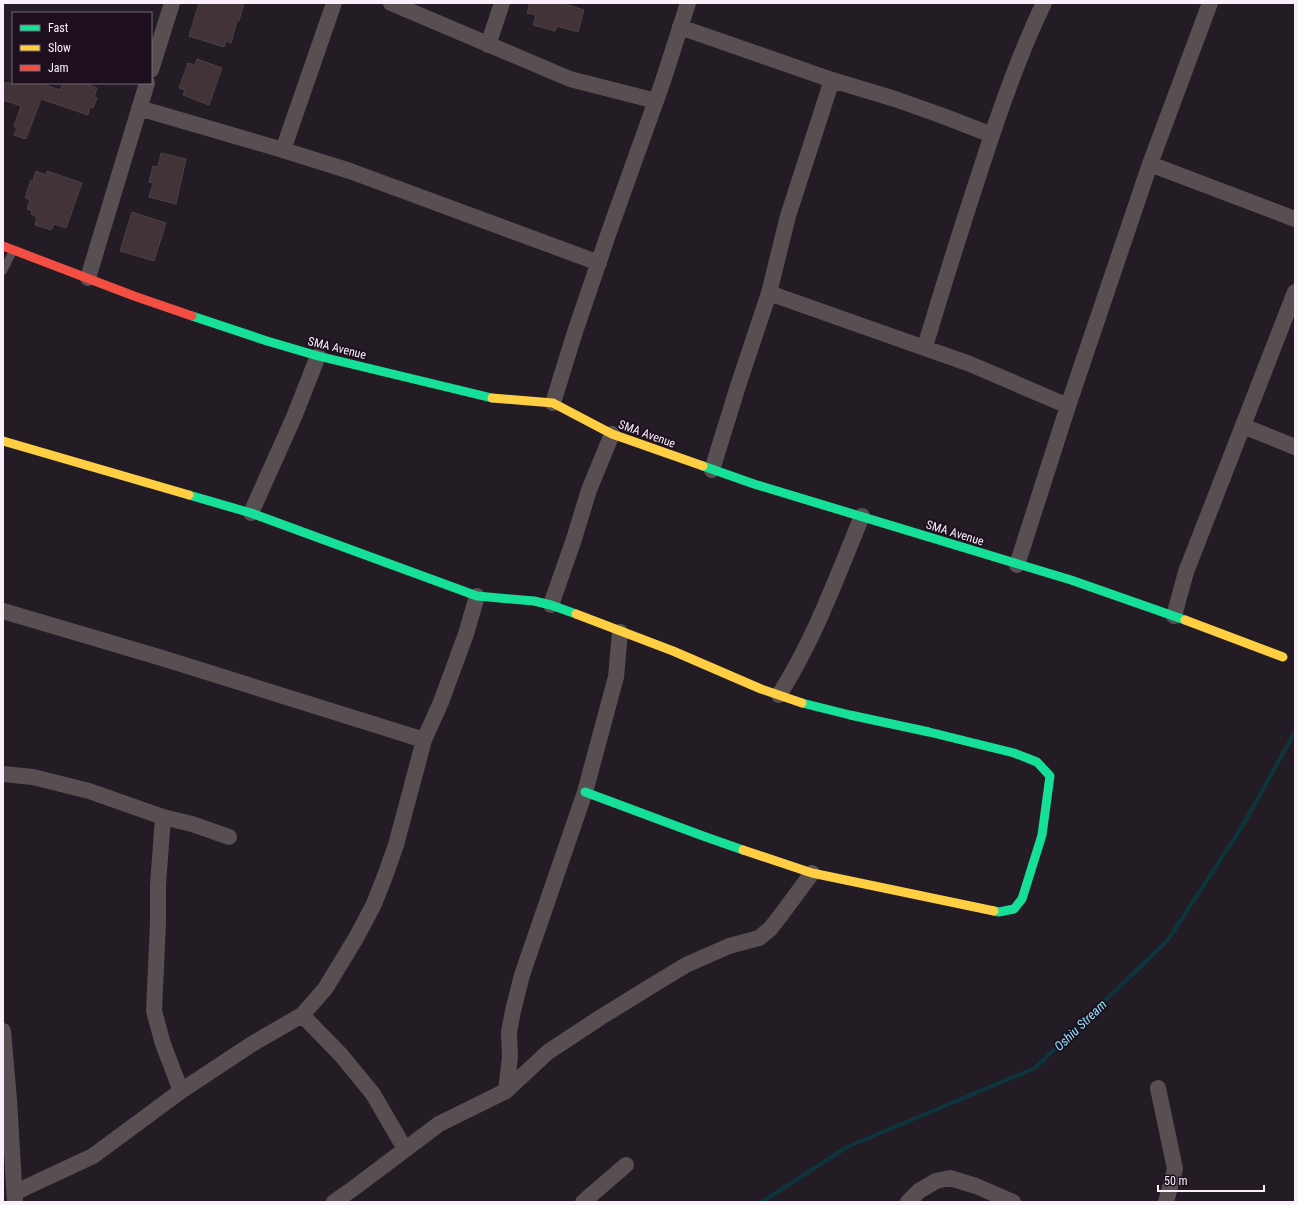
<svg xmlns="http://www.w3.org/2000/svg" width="1298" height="1205" font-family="'Roboto Condensed',sans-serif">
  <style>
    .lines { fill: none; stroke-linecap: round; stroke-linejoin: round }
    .stream { stroke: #0d353d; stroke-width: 4 }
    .building { fill: #413337; stroke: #4b4246 }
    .lane { stroke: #584f52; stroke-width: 8 }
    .street { stroke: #584f52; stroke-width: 16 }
    .fast { stroke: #16e098; stroke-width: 9 }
    .slow { stroke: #ffcf43; stroke-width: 9 }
    .jam { stroke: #f24e42; stroke-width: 9 }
    .labels { text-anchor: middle; stroke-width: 4; stroke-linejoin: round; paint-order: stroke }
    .street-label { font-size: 12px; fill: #faeffa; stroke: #1e0f1f }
    .water-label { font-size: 13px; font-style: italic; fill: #8ce3f8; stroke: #1e0f1f }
  </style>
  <rect width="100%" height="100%" fill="#241c24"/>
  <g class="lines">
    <path class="stream" d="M762 1202 847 1147 1035 1068 1168 940 1243 825 1295 732"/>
  </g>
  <path class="building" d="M199 3H244L239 21H237L231 43 226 41 224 47 189 36Z
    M530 3H562L584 10 578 32 557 26 555 31 533 25 536 15 527 13Z
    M197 59 222 68 209 105 183 95 185 90 179 88 188 63 195 65Z
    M3 83H40L60 90 63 83H84L97 88 94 97 97 98 93 108 90 107 88 115 41 99 26 139 14 135 17 128 14 126 21 106 3 100Z
    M161 153 186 159 176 204 149 197 153 183 149 182 153 166 158 167Z
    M36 171 46 175 47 171 82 183 66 228 54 224 51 230 35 225 37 217 31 214 32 211 27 209 30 200 25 198 31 180 33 181Z
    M132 212 166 223 154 261 120 251Z"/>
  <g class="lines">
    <path class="lane" d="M3 271 13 251"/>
    <path class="street" d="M391 3 570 79 656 101
      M680 27 832 80 895 99 943 116 992 135
      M488 45 502 3
      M151 70 172 3
      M139 108 283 150 350 171 599 263
      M283 150 334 3
      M1150 164 1295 219
      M88 278 147 83
      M769 293 970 364 1068 406
      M925 347C944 283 964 220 985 156 1002 104 1020 52 1044 3
      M553 403 574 335 609 232 662 84 688 3
      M1243 426 1295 447
      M712 470 738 386 769 293 788 216 832 80
      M251 513 294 417 318 356
      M1017 565 1068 406 1150 164 1210 3
      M551 605 574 539 589 490 612 434
      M3 611 162 658 424 740
      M1174 616 1186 572 1295 292
      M779 695C814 640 837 577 862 516
      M3 774 33 777 89 791 163 817 192 824 229 837
      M163 817 158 885V923L154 1011 163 1044 181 1091
      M302 1015 341 1055 373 1094 405 1149
      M3 1031 9 1100 15 1202
      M1158 1088 1175 1169 1166 1202
      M506 1091 510 1057 509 1032 513 1011 522 975 585 792 616 677 620 632
      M16 1192 93 1156 181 1091 252 1044 302 1015 325 989 356 938 374 904 385 876 396 845 424 740 441 702 466 634 477 596
      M334 1202 354 1188 439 1124 506 1091 548 1052 601 1017 653 985 686 965 729 946 759 938 770 929 781 915 812 873
      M583 1202 626 1165
      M908 1202 919 1191 936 1181 950 1178 976 1186 1013 1202"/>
    <path class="fast" d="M192 316 267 341 318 356 492 398
      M703 466 754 484 1071 580 1185 620
      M189 495 251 513 477 596 534 601 551 605 576 614
      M802 703 850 715 929 732 1014 753 1037 762 1050 776 1042 835 1022 899 1014 909 999 912 994 911
      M585 792 703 836 743 850"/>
    <path class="slow" d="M492 398 553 403 612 434 703 466
      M3 441 189 495
      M576 614 673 651 761 689 802 703
      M1185 620 1283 657
      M743 850 812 873 994 911"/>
    <path class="jam" d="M3 246 134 296 192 316"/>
  </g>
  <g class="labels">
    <g class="street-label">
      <text transform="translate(337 348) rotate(14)" y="4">SMA Avenue</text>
      <text transform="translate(647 434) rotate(20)" y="4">SMA Avenue</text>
      <text transform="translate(955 533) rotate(17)" y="4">SMA Avenue</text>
    </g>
    <g class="water-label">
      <text transform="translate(1080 1025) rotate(-44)" y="5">Oshiu Stream</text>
    </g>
  </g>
  <rect width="1298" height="1205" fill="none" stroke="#faeffa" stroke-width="8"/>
  <rect x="12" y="12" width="140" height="72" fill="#1e0f1f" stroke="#766977"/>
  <rect x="20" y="25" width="20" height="6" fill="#16e098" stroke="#766977"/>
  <text x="48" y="32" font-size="12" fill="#faeffa">Fast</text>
  <rect x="20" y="45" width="20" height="6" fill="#ffcf43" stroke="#766977"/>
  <text x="48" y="52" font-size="12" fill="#faeffa">Slow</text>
  <rect x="20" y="65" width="20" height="6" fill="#f24e42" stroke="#766977"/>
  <text x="48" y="72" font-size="12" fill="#faeffa">Jam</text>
  <path d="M1158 1185v6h106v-6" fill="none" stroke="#faeffa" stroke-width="2"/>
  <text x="1164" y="1185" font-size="12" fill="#faeffa" stroke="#1e0f1f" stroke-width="3" paint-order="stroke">50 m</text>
</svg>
